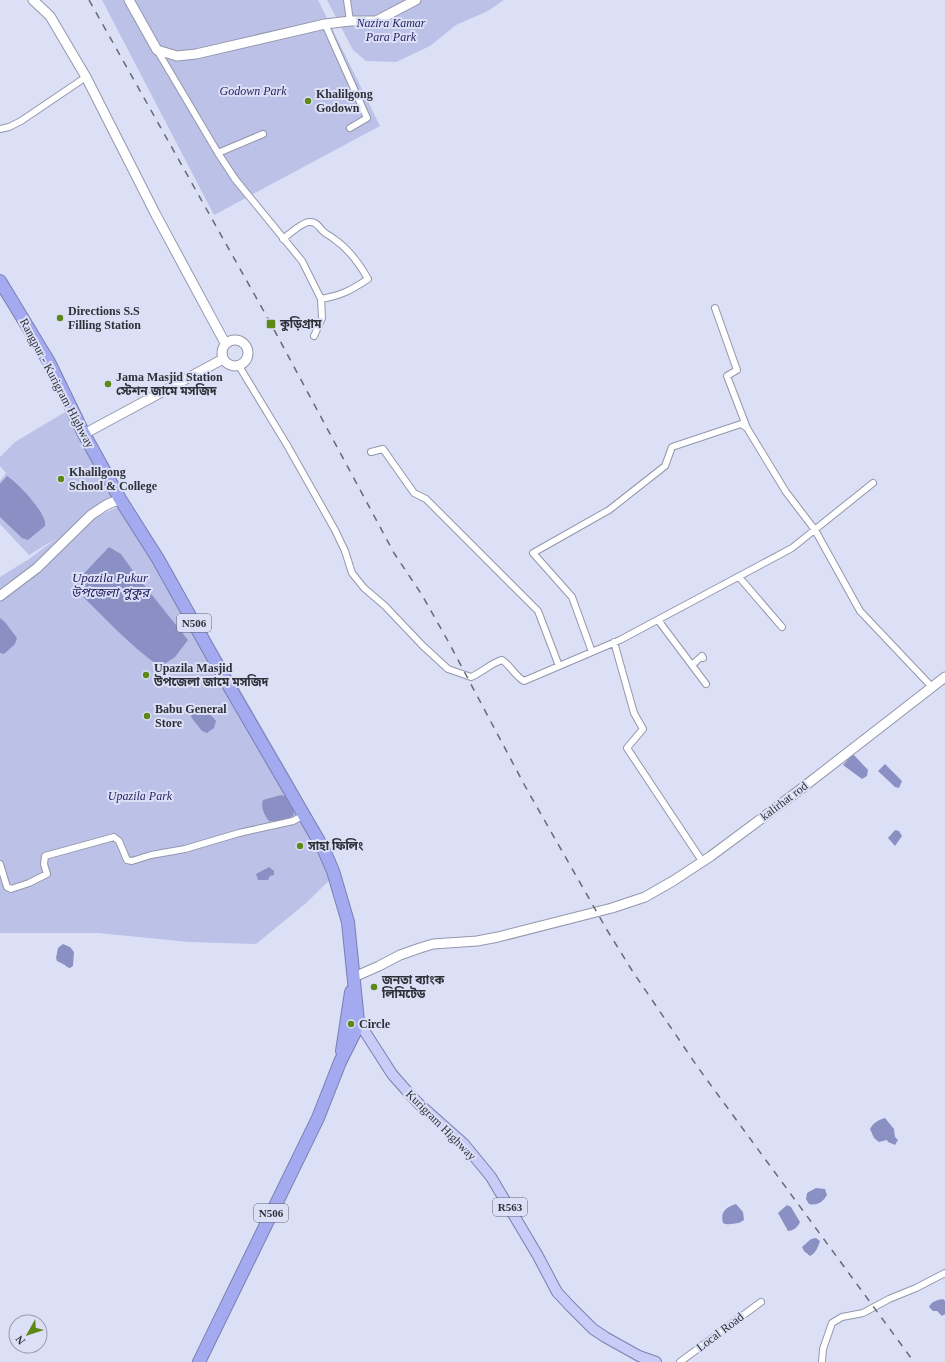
<svg xmlns="http://www.w3.org/2000/svg" width="945" height="1362" font-family="'Times New Roman','Noto Sans Bengali',serif">
  <style>
    .green { fill: #bcc1e8 }
    .water { fill: #8a90c4 }
    .lines { fill: none; stroke-linecap: round; stroke-linejoin: round }
    .street-casing { stroke: #9496ab; stroke-width: 8 }
    .secondary-casing { stroke: #9496ab; stroke-width: 11 }
    .primary-casing { stroke: #7a7fb0; stroke-width: 12 }
    .highway-casing { stroke: #7a7fb0; stroke-width: 14 }
    .street { stroke: #fff; stroke-width: 6 }
    .secondary { stroke: #fff; stroke-width: 9 }
    .primary { stroke: #c8ccf6; stroke-width: 10 }
    .highway { stroke: #a3aaf0; stroke-width: 12 }
    .rail { stroke: #676976; stroke-width: 1.5; stroke-dasharray: 7 7; stroke-linecap: butt }
    .poi-dot { fill: #5d8919; stroke: #dce0f6; stroke-width: 1.5 }
    .labels { text-anchor: middle; stroke-width: 4; stroke-linejoin: round; paint-order: stroke }
    .shield { fill: #dce0f6; stroke: #636571; stroke-width: 1 }
    .shield-label { font-size: 11px; font-weight: bold; fill: #2f3038 }
    .park-label { font-size: 12px; font-style: italic; fill: #231f5e; stroke: #dce0f6 }
    .poi-label { font-size: 12px; font-weight: bold; fill: #2f3038; stroke: #dce0f6; text-anchor: start }
    .street-label { font-size: 12px; fill: #2f3038; stroke: #dce0f6 }
    .water-label { font-size: 13px; font-style: italic; fill: #221e5d; stroke: #dce0f6 }
  </style>
  <rect width="100%" height="100%" fill="#dce0f6"/>
  <path class="green" d="M102 0H318L380 126 214 215Z
    M327 0H504L488 11 456 25 430 46 396 62 366 61 353 50Z
    M70 409 120 492 82 524 128 502 163 556 295 785 339 871 305 904 256 944 189 942 98 933H0V577L29 559 57 538 29 555 0 524V481L6 473 0 466V457L15 442Z"/>
  <path class="water" d="M7 476C17 482 48 514 45 526L28 540 22 538 0 517V484Z
    M109 547 121 554 136 575 188 640 175 657 160 667C127 643 101 614 72 586Z
    M0 618 5 622 17 638 15 644 4 654 0 653Z
    M199 707H204L216 721 214 728 207 733 202 731 191 717 192 713Z
    M854 755 868 770 867 776 862 779 843 765 851 756Z
    M885 764 902 781 899 788 895 787 878 771Z
    M281 795C291 797 293 805 294 815 288 820 276 822 269 821 265 816 260 807 263 800Z
    M895 830 899 831 902 836 895 846 888 838Z
    M269 867 274 871V875L270 876 268 880H258L256 874Z
    M63 944 70 947 74 952 73 966 70 968 67 967 65 965 57 961 56 958 58 948Z
    M885 1118 894 1129 895 1137 898 1140 895 1145 888 1142 887 1140 879 1142 874 1138 870 1129C873 1123 878 1120 885 1118Z
    M816 1188 825 1189 827 1195C823 1202 817 1206 809 1204L806 1199 807 1193Z
    M736 1204 743 1212 744 1220 739 1223C733 1223 729 1226 723 1223 720 1212 726 1207 736 1204Z
    M787 1205 791 1207 800 1222C798 1227 793 1231 788 1231L778 1213Z
    M816 1238 820 1241C818 1247 816 1253 810 1256L804 1251 802 1247 811 1239Z
    M943 1299 945 1301V1314L942 1316 937 1311H933L929 1307C932 1301 937 1300 943 1299Z"/>
  <g class="lines">
    <g class="street-casing">
      <path id="street" d="M347 0 350 21
        M325 24 367 118 350 128
        M157 50 218 153
        M0 129 9 127 21 121 86 77
        M263 134 218 153 235 179 302 261 321 299 322 318 314 336
        M283 239C289 234 303 222 309 222 317 221 319 228 324 232 327 235 331 236 334 239 349 249 359 263 368 279 350 291 342 295 321 299
        M715 308 737 370 727 376 747 428
        M239 366 287 445 335 530 345 551 352 573 364 588 385 606 423 646 448 669 471 677C481 673 493 662 502 660 511 666 515 676 524 681L620 640 792 548 873 483
        M371 452 383 449 414 493 426 499 538 611 559 666
        M739 577 782 627
        M658 620 706 684
        M614 642 634 713 643 729 627 748 702 861
        M592 652 572 597 533 553 609 510 665 466 672 447 741 424 747 428 786 492 815 530 860 611 931 686
        M692 665 702 656 703 658
        M0 864 7 887 11 889 29 883 47 874 44 864 45 856 114 837 119 841 127 860 132 861 151 855 185 849 239 833 293 821 304 815
        M680 1362 761 1302
        M822 1362 823 1349 832 1323 842 1317 863 1313 889 1299 916 1288 945 1273"/>
    </g>
    <g class="secondary-casing">
      <path id="secondary" d="M33 0 50 16 86 77 156 215 225 343
        M129 0 157 50 177 56 196 54 325 24 350 21H376L416 0
        M222 353a13 13 0 1 1 26 0a13 13 0 1 1-26 0Z
        M84 434 223 359
        M0 596 37 568 91 515 106 505 120 499
        M354 977 379 966 400 955 420 948 433 944 477 941 498 937 612 908 645 897 673 881 711 856 797 792 945 677"/>
    </g>
    <g class="primary-casing">
      <path id="primary" d="M354 1019 358 1021 392 1074 406 1090 418 1103 464 1144 491 1177 538 1256 557 1292 570 1306 593 1329 605 1337 639 1356 656 1362"/>
    </g>
    <g class="highway-casing">
      <path id="highway" d="M0 281 49 362 84 434 120 499 158 559 229 686 323 848 333 871 348 922 358 1021 355 1032 340 1062 318 1118 199 1362
        M342 1051 351 992"/>
    </g>
    <use href="#street" class="street"/>
    <use href="#secondary" class="secondary"/>
    <use href="#primary" class="primary"/>
    <use href="#highway" class="highway"/>
    <path class="rail" d="M89 0 271 324 394 553 422 595 448 641 525 786 607 930 633 972 699 1069 914 1362"/>
  </g>
  <g class="poi-dot">
    <circle cx="308" cy="101" r="4"/>
    <circle cx="60" cy="318" r="4"/>
    <rect x="266" y="319" width="10" height="10" rx="2"/>
    <circle cx="108" cy="384" r="4"/>
    <circle cx="61" cy="479" r="4"/>
    <circle cx="146" cy="675" r="4"/>
    <circle cx="147" cy="716" r="4"/>
    <circle cx="300" cy="846" r="4"/>
    <circle cx="374" cy="987" r="4"/>
    <circle cx="351" cy="1024" r="4"/>
  </g>
  <g class="labels">
    <g class="shield">
      <rect x="177" y="614" width="34" height="18" rx="3"/>
      <rect x="493" y="1198" width="34" height="18" rx="3"/>
      <rect x="254" y="1204" width="34" height="18" rx="3"/>
    </g>
    <g class="shield-label">
      <text x="194" y="627">N506</text>
      <text x="510" y="1211">R563</text>
      <text x="271" y="1217">N506</text>
    </g>
    <g class="park-label">
      <text x="391" y="27">Nazira Kamar<tspan x="391" dy="14">Para Park</tspan></text>
      <text x="253" y="95">Godown Park</text>
      <text x="140" y="800">Upazila Park</text>
    </g>
    <g class="poi-label">
      <text x="316" y="98">Khalilgong<tspan x="316" dy="14">Godown</tspan></text>
      <text x="68" y="315">Directions S.S<tspan x="68" dy="14">Filling Station</tspan></text>
      <text x="280" y="328">কুড়িগ্রাম</text>
      <text x="116" y="381">Jama Masjid Station<tspan x="116" dy="14">স্টেশন জামে মসজিদ</tspan></text>
      <text x="69" y="476">Khalilgong<tspan x="69" dy="14">School &amp; College</tspan></text>
      <text x="154" y="672">Upazila Masjid<tspan x="154" dy="14">উপজেলা জামে মসজিদ</tspan></text>
      <text x="155" y="713">Babu General<tspan x="155" dy="14">Store</tspan></text>
      <text x="308" y="850">সাহা ফিলিং</text>
      <text x="382" y="984">জনতা ব্যাংক<tspan x="382" dy="14">লিমিটেড</tspan></text>
      <text x="359" y="1028">Circle</text>
    </g>
    <g class="street-label">
      <text transform="translate(57 383) rotate(62)" y="4">Rangpur - Kurigram Highway</text>
      <text transform="translate(784 801) rotate(-37)" y="4">kalirhat rod</text>
      <text transform="translate(441 1125) rotate(45)" y="4">Kurigram Highway</text>
      <text transform="translate(720 1332) rotate(-37)" y="4">Local Road</text>
    </g>
    <g class="water-label">
      <text x="110" y="582">Upazila Pukur<tspan x="110" dy="15">উপজেলা পুকুর</tspan></text>
    </g>
  </g>
  <g transform="translate(28 1334) rotate(231)"><circle r="19" fill="#dce0f6" stroke="#979aaa"/>
  <path d="M0-3L7 15L0 10L-7 15Z" fill="#5d8919"/>
  <text y="-6" font-size="11" font-weight="bold" text-anchor="middle" fill="#2f3038">N</text>
  </g>
</svg>
